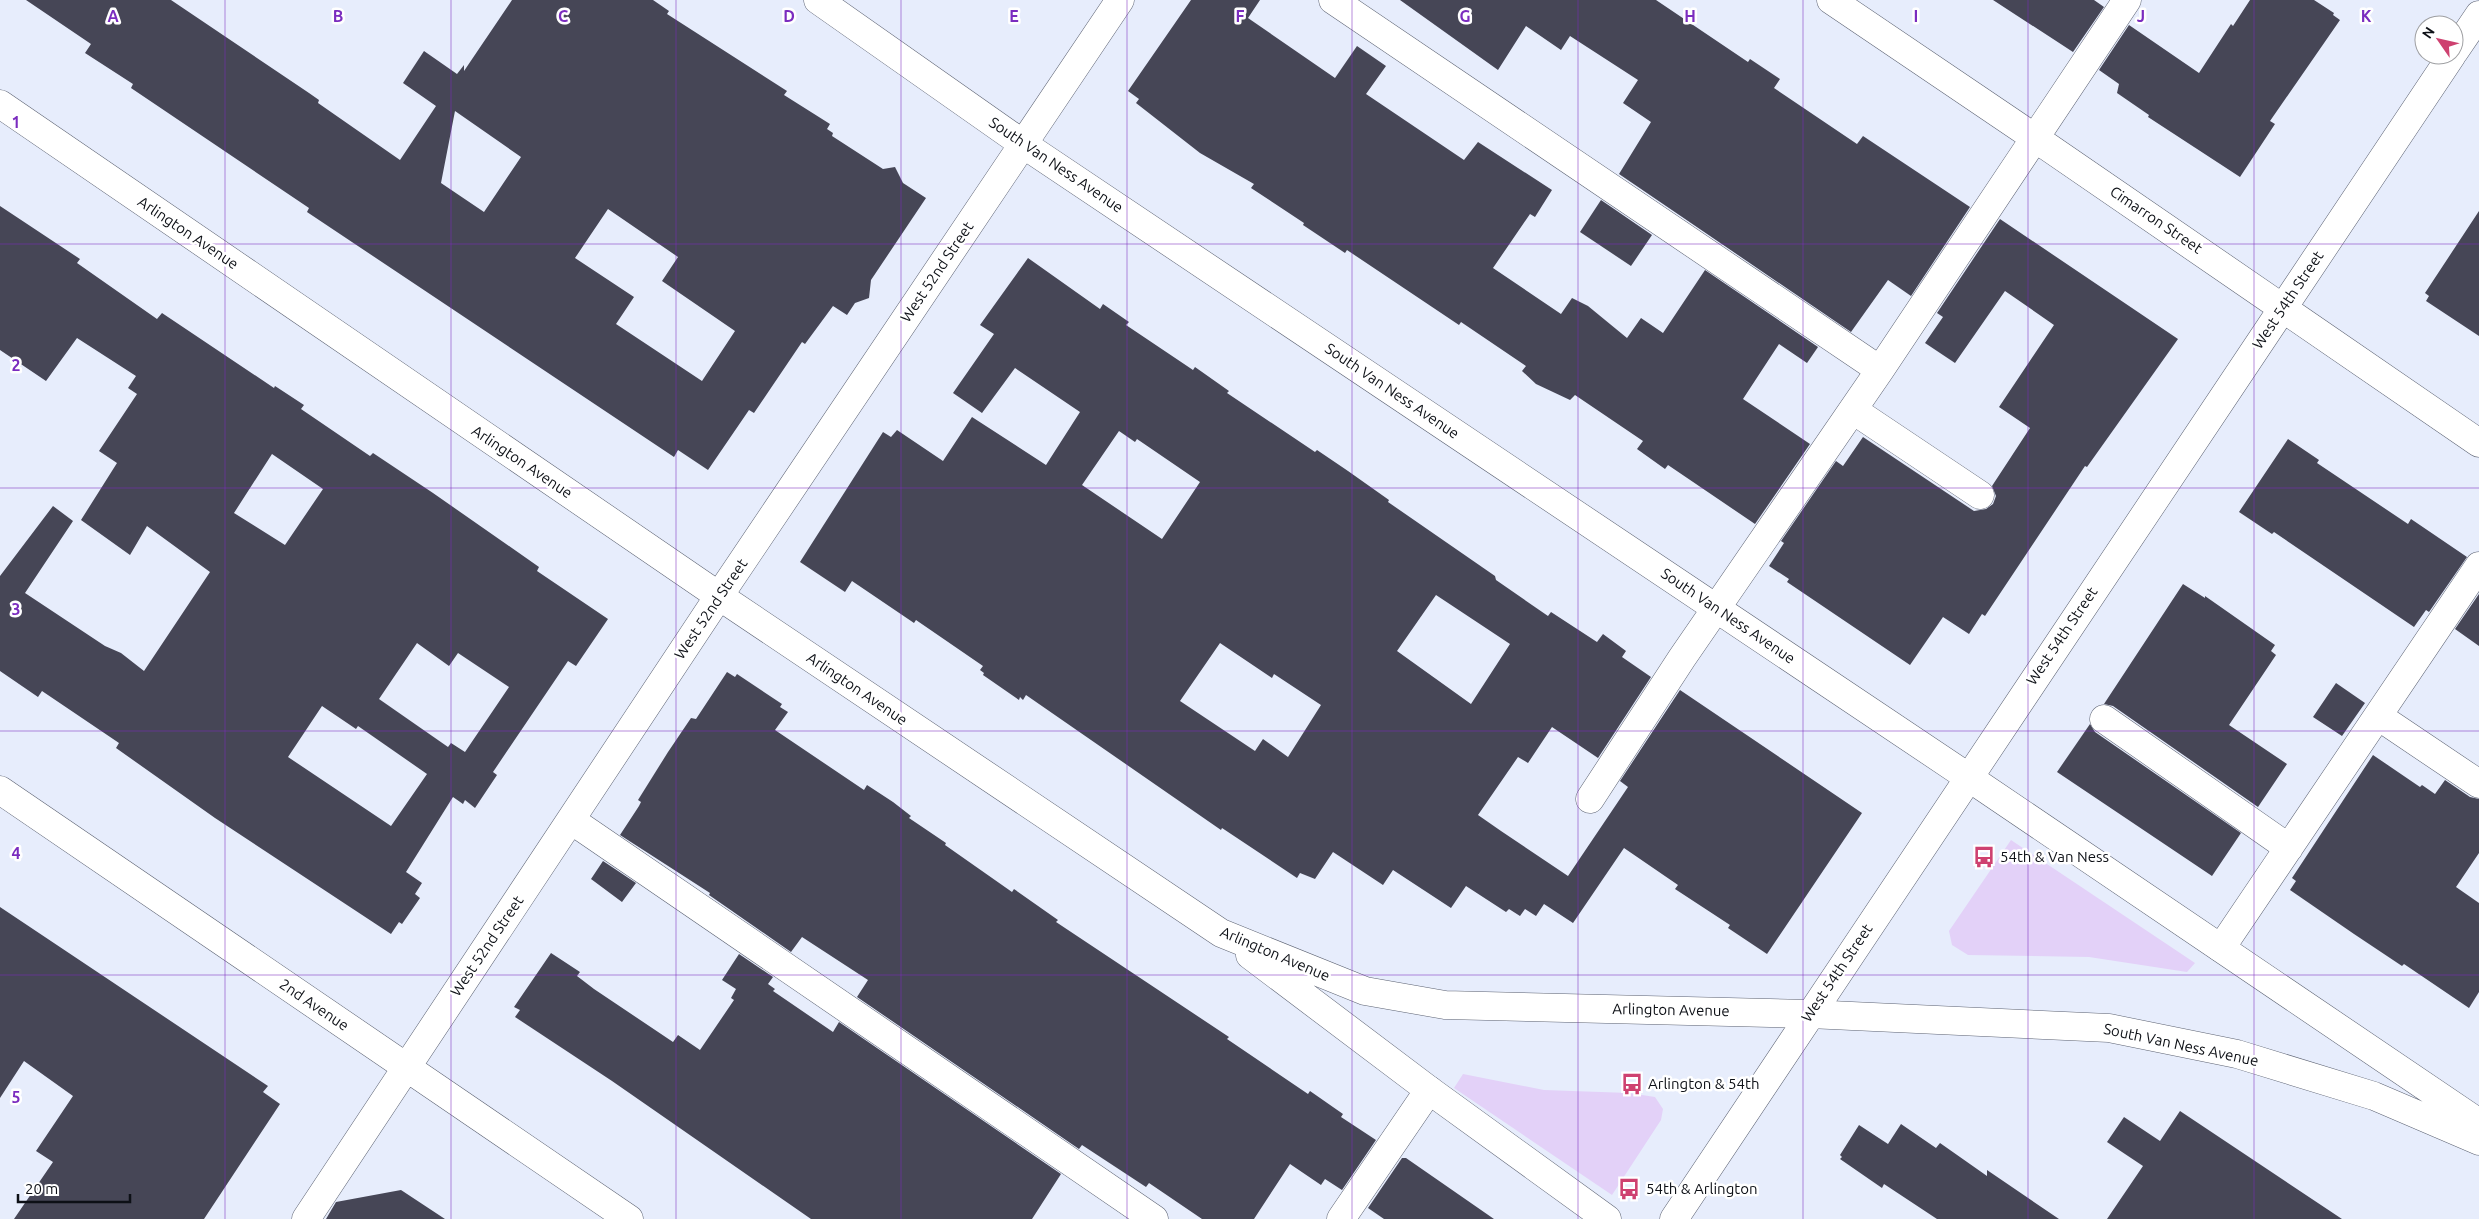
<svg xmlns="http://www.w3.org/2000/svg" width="2479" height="1219" font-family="Ubuntu,sans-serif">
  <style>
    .green { fill: #e3d1f8 }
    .building { fill: #464656; fill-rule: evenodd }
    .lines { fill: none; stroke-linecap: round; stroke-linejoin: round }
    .minor-casing { stroke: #5d6373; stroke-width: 29 }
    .major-casing { stroke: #5d6373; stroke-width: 29 }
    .minor { stroke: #fff; stroke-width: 28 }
    .major { stroke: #fff; stroke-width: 28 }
    .grid { fill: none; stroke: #7b2cbf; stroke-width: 1; stroke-opacity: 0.55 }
    .labels { text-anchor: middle; stroke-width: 5; stroke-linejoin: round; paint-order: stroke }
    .street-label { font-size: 15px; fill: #0d1016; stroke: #fff }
    .poi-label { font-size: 15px; fill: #0d1016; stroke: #fff; text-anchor: start }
    .grid-label { font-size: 16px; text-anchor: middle; font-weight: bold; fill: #7b2cbf; stroke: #fff; stroke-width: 5; stroke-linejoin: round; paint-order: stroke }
  </style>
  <rect width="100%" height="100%" fill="#e7edfc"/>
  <path class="green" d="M2011 840 2195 963 2187 972 2089 957 1968 955 1952 945 1949 931Z
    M1463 1074 1544 1090 1629 1093 1655 1097 1663 1109 1661 1120 1612 1195 1454 1088Z"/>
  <path class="building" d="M26 0H171L309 93 319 100 318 103 400 160 436 106 403 83 424 51 457 74 464 65V71L512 0H653L669 11 667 14 787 91 784 95 830 124 827 129 833 133 832 136 883 169 895 167 903 183 926 198 871 280 869 298 855 303 847 315 833 306 805 344 802 342 754 413 749 410 708 470 678 450 674 457 307 212 309 208 131 88 133 84 85 53 91 44ZM455 111 521 157 484 212 441 183ZM608 209 678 257 662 281 735 331 702 381 616 324 634 297 575 258Z
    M1191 0H1260L1248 18 1335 78 1357 46 1386 66 1366 94 1464 160 1478 142 1552 190 1535 217 1530 214 1493 268 1561 314 1572 298 1588 306 1627 338 1641 318 1663 333 1705 270 1818 347 1807 363 1779 344 1743 399 1810 444 1755 524 1668 465 1665 469 1637 449 1643 441 1575 395 1570 400 1536 384 1522 371 1526 366 1461 322 1459 325 1347 250 1345 253 1303 225 1304 223 1251 188 1254 184 1200 153 1136 103 1139 99 1128 91Z
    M1400 0H1656L1748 62 1750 59 1780 79 1774 88 1857 144 1863 136 1970 207 1911 296 1888 280 1851 332 1619 174 1651 122 1623 103 1638 80 1570 36 1561 50 1526 26 1498 70Z
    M1993 0H2094L2104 7 2073 52Z
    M2250 0H2314L2334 13 2333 15 2340 20 2270 121 2275 124 2240 177 2148 117 2149 115 2117 93 2119 84 2099 70 2129 25 2199 73 2231 24 2233 26Z
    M1601 200 1652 235 1631 266 1580 232Z
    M0 206 80 259 77 263 157 319 162 313 274 388 275 386 304 405 301 409 370 456 373 453 433 493 539 567 537 571 608 619 576 666 568 661 493 772 497 775 475 808 465 800 463 804 453 797 406 872 422 883 415 894 420 898 402 924 399 922 391 934 215 818 116 748 119 743 42 691 38 697 0 671V576L53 506 73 521 25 593 105 646 121 653 144 671 210 572 147 526 130 555 81 520 117 463 99 451 137 394 128 388 136 376 77 338 46 381 0 350ZM272 454 323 489 285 545 234 513ZM417 643 449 666 458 653 509 687 465 752 451 743 448 747 379 699ZM322 706 356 729 358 726 427 774 391 826 288 757Z
    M2479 211V336L2426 301 2429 296 2425 293Z
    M2000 219 2178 339 2087 467 2085 466 1985 616 1982 614 1969 634 1943 617 1910 665 1787 582 1789 579 1769 566 1784 543 1781 541 1836 461 1843 466 1863 437 1974 511 1986 509 1993 504 1996 496 1992 486 2030 428 1999 407 2054 325 2005 291 1955 363 1925 343 1943 317 1937 313Z
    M1028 258 1100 309 1103 304 1129 322 1126 325 1193 370 1195 367 1229 391 1227 393 1315 452 1317 450 1348 471 1389 500 1388 502 1495 576 1496 580 1548 616 1551 612 1597 642 1603 634 1626 651 1622 657 1651 677 1598 758 1552 727 1528 763 1518 757 1478 815 1501 831 1568 876 1628 787 1620 781 1680 690 1862 813 1767 954 1728 928 1730 925 1675 889 1678 885 1624 848 1573 923 1544 904 1536 916 1525 909 1520 916 1509 909 1506 912 1466 886 1451 908 1393 870 1383 885 1333 852 1315 879 1300 873 1297 878 1222 828 1221 830 1026 695 1023 700 1020 697 1019 700 983 675 984 673 980 670 983 666 916 620 914 623 852 581 845 592 800 562 883 432 891 437 897 430 943 461 972 417 1046 465 1080 412 1015 368 982 413 953 393 994 334 980 325ZM1119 431 1135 442 1137 439 1200 482 1162 539 1082 485ZM1436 595 1510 644 1471 704 1397 651ZM1220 643 1272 678 1274 674 1321 705 1288 757 1263 739 1255 751 1180 701Z
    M2288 439 2319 460 2317 463 2408 524 2411 519 2467 557 2429 612 2426 610 2414 627 2274 532 2272 534 2239 512Z
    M2183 584 2205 598V596L2275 645 2271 651 2276 655 2229 725 2287 764 2258 807 2113 706 2104 704Z
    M2479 594V646L2455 629Z
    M727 672 735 677 737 674 782 704 780 707 788 712 775 730 864 790 867 785 893 802 911 816 909 818 946 843 945 845 1012 892 1014 889 1058 920 1056 922 1229 1037 1227 1039 1308 1094 1310 1091 1343 1114 1341 1117 1376 1140 1342 1190 1325 1179 1321 1185 1290 1164 1254 1219H1202L1149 1183 1146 1187 1082 1145 1079 1149 857 997 868 980 802 937 791 952 709 895 710 893 620 835 639 806 641 802 638 800 668 752 691 718 696 719Z
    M2336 683 2365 703 2342 736 2313 717Z
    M2090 724 2095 732 2241 833 2212 876 2057 772Z
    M2373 755 2420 787 2422 785 2435 794 2445 780 2470 797 2479 799V853L2456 887 2479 903V992L2469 1008 2404 964 2402 966 2354 934 2290 890 2296 881 2292 878Z
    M603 861 636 883 622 902 591 879Z
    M0 907 268 1086 263 1092 280 1104 204 1219H14L53 1162 36 1151 73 1096 24 1061 0 1098Z
    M551 953 580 972 577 976 594 989 673 1042 678 1035 700 1050 734 1000 731 998 736 989 722 980 739 954 773 977 768 984 775 989 773 991 833 1032 839 1022 1061 1174 1032 1219H811L612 1081 515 1017 520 1010 514 1007Z
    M2180 1111 2342 1219H2107L2143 1166 2107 1142 2124 1117 2160 1141Z
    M1901 1124 1936 1148 1940 1143 1987 1176V1170L2059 1219H1937L1884 1184 1882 1188 1840 1159 1842 1157 1840 1155 1859 1125 1888 1144Z
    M1402 1158H1406L1494 1219H1384L1368 1208Z
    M401 1190 445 1219H326L336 1202Z"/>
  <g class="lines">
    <g class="minor-casing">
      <path id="minor" d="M818 0 1023 144 1968 777
        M1333 0 1880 370
        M1831 0 2035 138 2479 443
        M2454 52 2479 15
        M1853 410 1980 495
        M2378 716 2479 784
        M2104 719 2289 848
        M0 790 629 1219
        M1590 799 1682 658 1880 370 2127 0
        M571 820 1154 1219
        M2221 948 2479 566
        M306 1219 719 596 1120 0
        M1341 1219 1429 1090
        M1674 1219 2452 55"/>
    </g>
    <g class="major-casing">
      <path id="major" d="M0 104 719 596 1221 933 1365 991 1445 1005 1809 1014 2109 1028 2237 1054 2374 1096 2479 1141
        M1968 777 2479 1123
        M1250 955 1429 1090 1607 1219"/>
    </g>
    <use href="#minor" class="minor"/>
    <use href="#major" class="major"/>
  </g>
  <path class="grid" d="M225 0V1219M451 0V1219M676 0V1219M901 0V1219M1127 0V1219M1352 0V1219M1578 0V1219M1803 0V1219M2028 0V1219M2254 0V1219M0 244H2479M0 488H2479M0 731H2479M0 975H2479"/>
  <defs>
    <g id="bus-bare" transform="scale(1.725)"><path d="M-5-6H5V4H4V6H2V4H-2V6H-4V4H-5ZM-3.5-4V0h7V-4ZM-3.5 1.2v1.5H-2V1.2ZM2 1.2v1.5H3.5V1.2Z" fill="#ce4170" stroke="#fff" stroke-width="2.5" paint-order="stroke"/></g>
  </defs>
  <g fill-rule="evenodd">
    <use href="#bus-bare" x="1984" y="857"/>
    <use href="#bus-bare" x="1632" y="1084"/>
    <use href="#bus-bare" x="1629" y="1189"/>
  </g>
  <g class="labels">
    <g class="street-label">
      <text transform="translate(1056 165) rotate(34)" y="5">South Van Ness Avenue</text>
      <text transform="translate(2156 220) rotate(34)" y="5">Cimarron Street</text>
      <text transform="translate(188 233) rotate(34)" y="5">Arlington Avenue</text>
      <text transform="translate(937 272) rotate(-56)" y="5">West 52nd Street</text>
      <text transform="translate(2288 300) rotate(-56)" y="5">West 54th Street</text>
      <text transform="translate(1392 391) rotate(34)" y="5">South Van Ness Avenue</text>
      <text transform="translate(522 462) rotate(34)" y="5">Arlington Avenue</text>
      <text transform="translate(711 609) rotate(-56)" y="5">West 52nd Street</text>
      <text transform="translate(1728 616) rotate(34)" y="5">South Van Ness Avenue</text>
      <text transform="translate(2062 636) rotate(-56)" y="5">West 54th Street</text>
      <text transform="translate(857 689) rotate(34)" y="5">Arlington Avenue</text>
      <text transform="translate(487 946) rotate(-56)" y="5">West 52nd Street</text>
      <text transform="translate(1275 954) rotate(23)" y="5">Arlington Avenue</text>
      <text transform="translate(1837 973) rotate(-56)" y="5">West 54th Street</text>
      <text transform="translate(314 1005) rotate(34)" y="5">2nd Avenue</text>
      <text transform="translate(1671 1010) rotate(1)" y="5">Arlington Avenue</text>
      <text transform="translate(2181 1045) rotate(12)" y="5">South Van Ness Avenue</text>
    </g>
    <g class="poi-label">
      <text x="2000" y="862">54th &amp; Van Ness</text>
      <text x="1648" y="1089">Arlington &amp; 54th</text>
      <text x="1646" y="1194">54th &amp; Arlington</text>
    </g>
  </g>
  <g class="grid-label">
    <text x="113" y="22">A</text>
    <text x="338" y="22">B</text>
    <text x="563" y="22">C</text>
    <text x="789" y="22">D</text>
    <text x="1014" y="22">E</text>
    <text x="1240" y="22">F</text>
    <text x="1465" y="22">G</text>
    <text x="1690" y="22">H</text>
    <text x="1916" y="22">I</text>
    <text x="2141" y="22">J</text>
    <text x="2366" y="22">K</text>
    <text x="16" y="128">1</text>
    <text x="16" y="371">2</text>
    <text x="16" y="615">3</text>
    <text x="16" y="859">4</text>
    <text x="16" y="1103">5</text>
  </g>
  <g transform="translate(2439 40) rotate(304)"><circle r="24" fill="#ffffff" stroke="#9e9fa2"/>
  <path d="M0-4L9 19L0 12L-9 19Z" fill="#ce4170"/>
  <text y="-8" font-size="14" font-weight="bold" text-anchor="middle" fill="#0d1016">N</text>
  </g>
  <path d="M18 1194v8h112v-8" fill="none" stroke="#0d1016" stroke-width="2.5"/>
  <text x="25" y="1194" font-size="15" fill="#0d1016" stroke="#ffffff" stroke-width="4" paint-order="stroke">20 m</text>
</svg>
